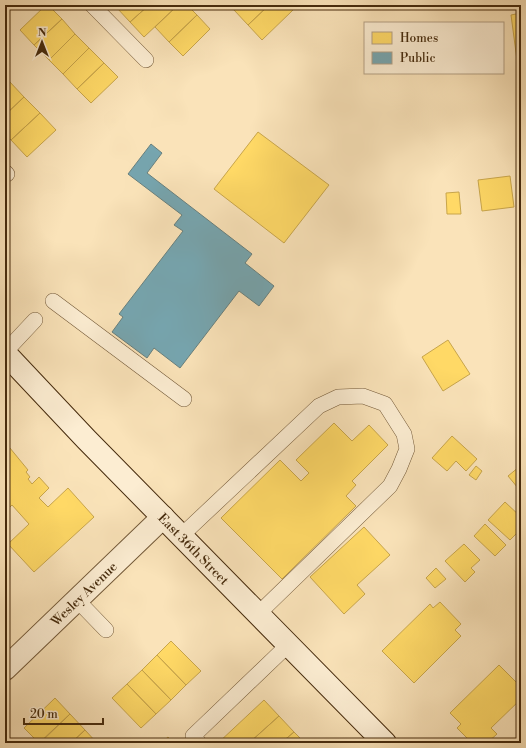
<svg xmlns="http://www.w3.org/2000/svg" width="526" height="748" font-family="'Libre Bodoni',serif">
  <style>
    .homes { fill: #ffd966; stroke: #c8a54b }
    .public { fill: #76a5af; stroke: #68807e }
    .lines { fill: none; stroke-linecap: round; stroke-linejoin: round }
    .lane-casing { stroke: #735938; stroke-width: 16 }
    .street-casing { stroke: #735938; stroke-width: 24 }
    .secondary-casing { stroke: #462b0d; stroke-width: 24 }
    .lane { stroke: #fcedd2; stroke-width: 15 }
    .street { stroke: #fcedd2; stroke-width: 22 }
    .secondary { stroke: #fcedd2; stroke-width: 22 }
    .labels { text-anchor: middle; stroke-width: 4; stroke-linejoin: round; paint-order: stroke }
    .street-label { font-size: 13px; fill: #462b0d; stroke: #fcedd2 }
  </style>
  <rect width="100%" height="100%" fill="#fae3b9"/>
  <filter id="stains"><feTurbulence type="fractalNoise" baseFrequency=".005" numOctaves="4"/><feColorMatrix values="0 0 0 0 .2 0 0 0 0 .09 0 0 0 0 .02 0 0 0 .5 -.17"/></filter>
  <radialGradient id="worn" r=".72"><stop offset=".6" stop-color="#630" stop-opacity="0"/><stop offset="1" stop-color="#630" stop-opacity=".3"/></radialGradient>
  <path class="homes" d="M46 5H48L62 19 34 45 20 30Z
    M120 5H149L130 22 117 8Z
    M149 5H178L144 37 130 22Z
    M178 5H187L197 15 169 42 155 27Z
    M228 5H239L234 10Z
    M239 5H269L248 25 234 10Z
    M269 5H288L293 10 262 40 248 25Z
    M521 13V60H517L511 15Z
    M197 15 210 29 183 56 169 42Z
    M62 19 75 34 49 60 34 45Z
    M75 34 89 48 63 74 49 60Z
    M89 48 104 63 77 89 63 74Z
    M104 63 118 77 91 103 77 89Z
    M9 81 24 97 5 115V84Z
    M24 97 40 113 11 140 5 134V115Z
    M40 113 56 130 27 157 11 140Z
    M258 132 329 185 284 243 214 189Z
    M510 176 514 207 482 211 478 180Z
    M459 192 461 214H447L446 193Z
    M448 340 470 374 443 391 422 357Z
    M334 423 352 441 369 425 388 445 352 481 356 485 346 496 356 506 282 579 221 518 280 460 301 481 309 473 296 460Z
    M452 436 477 459 466 471 456 461 447 471 432 458Z
    M5 442 28 470 26 472 30 477 28 479 32 484 39 477 49 488 39 498 48 507 68 488 94 517 34 572 8 544 29 524 12 505 6 511 5 509Z
    M476 466 482 471 476 480 469 475Z
    M519 467 521 469V486L518 488 508 476Z
    M505 502 521 517V529L510 540 488 520Z
    M485 524 506 545 495 556 474 536Z
    M364 527 390 555 357 585 365 594 344 614 310 577Z
    M464 544 480 560 471 568 475 572 465 582 445 561Z
    M436 568 446 579 435 588 426 578Z
    M440 602 461 624 455 630 461 636 414 683 382 651 430 604 433 608Z
    M171 641 201 671 186 685 157 655Z
    M157 655 186 685 171 700 142 670Z
    M499 665 521 687V699L491 728 497 734 487 743H472L457 728 461 724 450 713Z
    M142 670 171 700 156 714 127 684Z
    M127 684 156 714 141 728 112 698Z
    M55 698 70 714 39 743 24 728Z
    M264 700 279 716 249 743H218Z
    M70 714 85 730 71 743H40Z
    M279 716 294 732 281 743H249Z
    M85 730 97 743H71Z
    M294 732 305 743H281Z
    M168 737 174 743H161Z"/>
  <path class="public" d="M151 144 162 153 147 173 252 254 245 263 274 286 259 306 239 291 180 368 154 348 147 358 112 332 123 317 119 314 183 231 174 225 182 215 128 174Z"/>
  <g class="lines">
    <g class="lane-casing">
      <path id="lane" d="M92 5 146 60
        M5 172 7 174
        M53 301 184 399
        M5 352 35 320
        M181 536 319 406 338 397 363 396 385 404 404 434 407 449 399 469 390 486 258 614
        M77 600 106 630
        M199 743 193 736 288 645"/>
    </g>
    <g class="street-casing">
      <g id="street">
        <path id="s1" d="M5 669 163 517"/>
      </g>
    </g>
    <g class="secondary-casing">
      <g id="secondary">
        <path id="s2" d="M5 353 86 439 385 743"/>
      </g>
    </g>
    <use href="#lane" class="lane"/>
    <use href="#street" class="street"/>
    <use href="#secondary" class="secondary"/>
  </g>
  <g class="labels">
    <g class="street-label">
      <text dy="5" stroke="none"><textPath href="#s2" startOffset="272">East 36th Street</textPath></text>
      <text dy="5" stroke="none"><textPath href="#s1" startOffset="109">Wesley Avenue</textPath></text>
    </g>
  </g>
  <rect width="526" height="748" fill="none" stroke="#fae3b9" stroke-width="20"/>
  <rect x="6" y="6" width="514" height="736" fill="none" stroke="#462b0d" stroke-width="2"/>
  <rect x="10" y="10" width="506" height="728" fill="none" stroke="#462b0d"/>
  <rect x="364" y="22" width="140" height="52" fill="#fcedd2" stroke="#b39f83"/>
  <rect x="372" y="32" width="20" height="12" fill="#ffd966" stroke="#b39f83"/>
  <text x="400" y="42" font-size="12" fill="#462b0d">Homes</text>
  <rect x="372" y="52" width="20" height="12" fill="#76a5af" stroke="#b39f83"/>
  <text x="400" y="62" font-size="12" fill="#462b0d">Public</text>
  <g transform="translate(42 42)" stroke="#fcedd2" stroke-width="3" paint-order="stroke">
  <path d="M0-3L7 15L0 10L-7 15Z" fill="#462b0d"/>
  <text y="-6" font-size="11" font-weight="bold" text-anchor="middle" fill="#462b0d">N</text>
  </g>
  <path d="M24 718v6h79v-6" fill="none" stroke="#462b0d" stroke-width="2"/>
  <text x="30" y="718" font-size="12" fill="#462b0d" stroke="#fcedd2" stroke-width="3" paint-order="stroke">20 m</text>
  <rect width="100%" height="100%" filter="url(#stains)"/>
  <rect width="100%" height="100%" fill="url(#worn)"/>
</svg>
